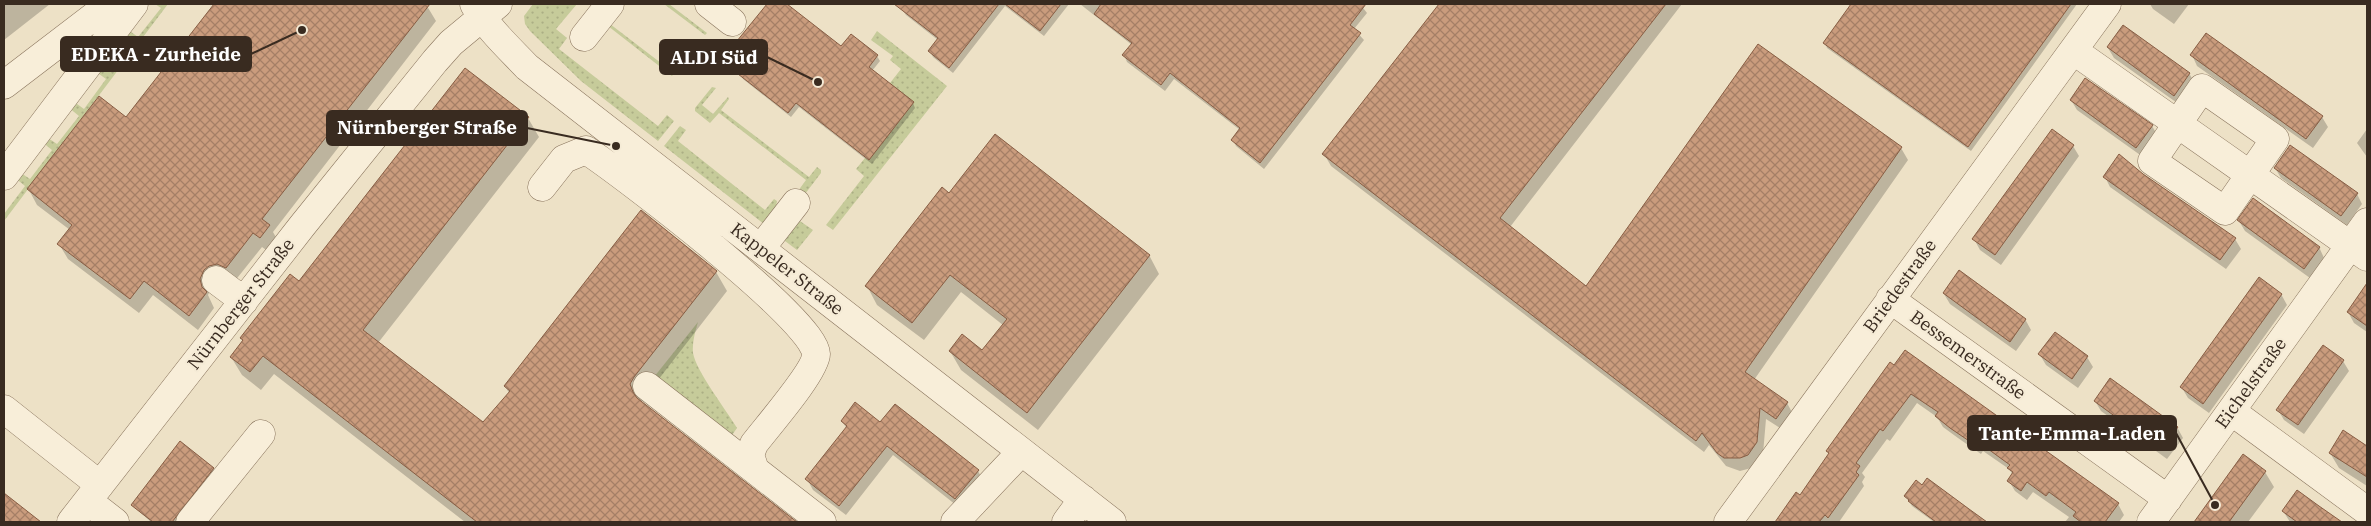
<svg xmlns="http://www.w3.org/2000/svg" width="2371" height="526" font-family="'IBM Plex Serif',serif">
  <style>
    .grass { fill: url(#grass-dots) }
    .shadow { fill: #0003 }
    .building { fill: url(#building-cross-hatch); stroke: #875d43 }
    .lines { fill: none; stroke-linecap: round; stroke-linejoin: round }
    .minor-casing { stroke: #88735c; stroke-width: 29 }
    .minor { stroke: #f8eed9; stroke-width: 28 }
    .labels { text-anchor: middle; stroke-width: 4.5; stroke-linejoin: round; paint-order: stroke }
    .street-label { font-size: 18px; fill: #392b20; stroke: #f5ebd6 }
    .leader { fill: none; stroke: #392b20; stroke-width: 2 }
    .callout-dot { fill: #392b20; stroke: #f5ebd6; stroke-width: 2 }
    .callout { fill: #392b20; stroke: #392b20; stroke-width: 2 }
    .callout-label { font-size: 19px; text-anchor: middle; font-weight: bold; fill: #fff }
  </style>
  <defs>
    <pattern id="grass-dots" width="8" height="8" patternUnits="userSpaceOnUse" patternTransform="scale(1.25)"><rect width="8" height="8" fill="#c6cb9a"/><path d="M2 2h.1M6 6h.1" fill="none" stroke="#abae84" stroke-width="1.8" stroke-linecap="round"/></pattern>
    <pattern id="building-cross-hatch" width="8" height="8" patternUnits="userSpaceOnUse" patternTransform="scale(1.25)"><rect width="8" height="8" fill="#ca9c7d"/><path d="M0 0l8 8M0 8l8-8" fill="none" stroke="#a57f66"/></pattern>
  </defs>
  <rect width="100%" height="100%" fill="#ede1c6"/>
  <path class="grass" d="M155 4H168L4 221V214L25 186 14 177 18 171 30 179 52 150 41 141 45 136 57 144 79 116 68 107 73 101 84 109 106 79 95 71 100 64 111 72 133 44 122 36 127 29 138 37 161 8Z
    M533 4H577L556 29 567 38 559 49 658 126 667 115 674 121 658 141 581 81 530 31 525 24 524 16Z
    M664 4H669L707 33 705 35Z
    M610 24 674 73 672 76 608 26Z
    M877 31 947 86 833 230 826 225 864 176 856 169 865 158 869 160 890 83 901 69 890 60 893 56 871 40Z
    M712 87 716 88 702 105 713 114 728 97 729 99 721 110 809 177 817 167 821 170V173L805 194 798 191 806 180 719 113 710 123 695 111V108Z
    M680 126 686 130 678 141 765 210 774 199 777 201 776 207 764 224 664 146Z
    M797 219 813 230 797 250 781 238Z
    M698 322C695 332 692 343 693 353 696 371 727 411 737 428L730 438 654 377Z"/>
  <path class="shadow" d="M4 4H50L4 40Z
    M216 4H430L427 6 436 21 273 232 278 241 269 252 262 247 234 282 212 286 208 295 214 308 198 330 153 295 139 313 68 259 59 244 70 230 37 205 29 190 126 119Z
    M768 4H785L841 48 851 35 877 56 880 61 872 71 913 103 915 108 872 164 799 107 791 117 743 79 740 74 746 66 732 57 730 52Z
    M906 4H1069L1044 36 1005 6 953 73 933 57 930 51 938 40 906 15 902 9Z
    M1080 4H1360L1367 13 1354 29 1364 40 1264 169 1236 146 1233 140 1240 130 1174 79 1165 91 1127 62 1124 55 1132 45Z
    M1440 4H1682L1510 227 1587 288 1901 148 1908 160 1754 380 1787 403 1794 416 1783 430 1766 419 1763 454 1755 467 1740 471 1726 466 1709 445 1704 452 1331 166 1324 154Z
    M1853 4H2077L1971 151 1827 48 1825 43Z
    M2150 4H2189L2174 24 2153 9Z
    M2108 48 2189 73 2195 84 2180 105 2114 58Z
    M2192 55 2322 117 2328 127 2313 148 2197 66Z
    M466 70 528 118 539 137 378 343 483 424 509 393 505 386 716 272 727 291 641 402 797 522H465L274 374 261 390 242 375 231 357 243 341 242 338 299 283Z
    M2071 100 2152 126 2158 136 2143 157 2077 110Z
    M2367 129V157L2357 143Z
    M2073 146 2079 156 2001 265 1980 250 1974 239Z
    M2275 168 2357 194 2362 204 2347 225 2281 178Z
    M2142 175 2235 239 2241 249 2226 269 2110 187 2105 177Z
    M950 195 1149 255 1159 274 1038 430 961 370 950 351 982 352 1003 325 961 292 924 340 877 305 867 286Z
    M2239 221 2319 247 2324 258 2310 278 2245 231Z
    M2362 292 2367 296V332L2354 323 2348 312Z
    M1944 294 2025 319 2031 330 2016 351 1950 304Z
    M2281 294 2287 305 2209 413 2188 398 2182 388Z
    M2323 347 2343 361 2349 371 2304 434 2284 420 2278 410Z
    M2040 355 2087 357 2093 367 2078 388 2046 365Z
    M1890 363 2118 504 2124 515 2119 522H2065L2069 517 2033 492 2027 500 2015 491 2009 481 2013 475 2009 469 1983 451 1981 454 1958 438 1943 427 1937 417 1917 403 1890 441 1887 439 1862 473 1865 477 1862 482 1864 486 1839 522H1776L1796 494 1800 496 1830 455 1827 451Z
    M2095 401 2177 427 2183 438 2167 459 2101 411Z
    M895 406 978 471 984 482 961 509 893 455 846 515 813 490 807 479 847 429 842 421 881 424Z
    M2344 432 2367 447V486L2339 468 2330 453Z
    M2243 456 2265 472 2274 487 2248 522H2196Z
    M213 468 216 473 178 522H151L132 505Z
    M2297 492 2339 522H2290L2283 511Z
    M4 495 32 517 35 522H4Z
    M1906 496 1980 518 1982 522H1934L1912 506Z"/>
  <path class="building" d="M214 4H430L262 219 270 225 260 238 253 233 226 268 217 264 209 266 204 270 200 279 202 287 207 292 189 316 144 281 130 299 57 244 72 225 27 189 99 96 126 117Z
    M767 4H787L841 46 851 34 878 55 869 67 914 102 869 160 796 103 788 113 738 74 746 65 728 52Z
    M894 4H999L949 68 928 51 938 38Z
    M1005 4H1061L1040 31Z
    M1101 4H1366L1350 25 1361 33 1260 163 1231 140 1240 128 1170 73 1161 85 1122 55 1132 43 1094 14Z
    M1439 4H1666L1500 218 1586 286 1758 44 1902 147 1745 372 1788 402 1776 419 1760 408 1757 442 1748 455 1740 458H1724L1717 453 1702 433 1696 441 1322 154Z
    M1851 4H2071L1968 147 1823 43Z
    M2123 25 2190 73 2174 96 2107 47Z
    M2206 33 2323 116 2306 139 2190 55Z
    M465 68 529 117 363 330 483 422 510 391 504 386 641 210 717 271 634 377 630 384 633 392 637 398 797 522H477L263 356 250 372 230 357 243 340 240 338 290 274 299 281Z
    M2085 78 2153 125 2136 148 2070 100Z
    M2052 129 2074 145 1995 255 1972 239Z
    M995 134 1150 255 1027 413 949 351 962 334 982 350 1007 319 950 275 912 323 865 286 942 187 949 193Z
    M2290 145 2358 193 2341 216 2274 168Z
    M2119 154 2143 174 2236 238 2220 260 2103 177Z
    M2253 198 2320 247 2304 269 2237 220Z
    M1959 270 2026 319 2010 342 1943 293Z
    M2259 277 2282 294 2203 404 2180 387Z
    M2367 283V326L2347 312Z
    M2055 332 2088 356 2072 379 2038 354Z
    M2323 345 2344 360 2298 425 2276 410Z
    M1905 350 2119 503 2105 522H2081L2073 516 2076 512 2049 492 2046 496 2027 482 2021 491 2007 481 2013 472 2007 468 2010 465 1977 441 1975 445 1950 428 1935 416 1938 412 1911 394 1883 431 1880 429 1856 463 1860 466 1856 472 1859 475 1828 518 1825 515 1819 522H1775L1796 492 1800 495 1829 453 1826 451 1890 362 1894 365Z
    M2110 378 2178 427 2161 450 2094 401Z
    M855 402 880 422 895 404 979 470 955 499 887 446 839 506 805 479 847 426 841 421Z
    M2343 430 2367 446V477L2329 453Z
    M180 441 214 468 172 522H153L131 505Z
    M2243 454 2266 471 2229 522H2194Z
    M1927 478 1969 509 1987 522H1936L1908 501 1909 500 1904 496 1916 480 1922 485Z
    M2297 490 2319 506 2342 522H2297L2282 511Z
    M4 493 41 522H4Z"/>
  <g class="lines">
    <g class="minor-casing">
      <path id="minor" d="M474 4C487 28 508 47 527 67L1112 522
        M709 4 732 22
        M584 37 610 4
        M2074 51 2367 257
        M4 85 110 4
        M2202 88 2275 139 2225 211 2152 161Z
        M4 176 134 4
        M542 187 564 159 586 150C621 173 815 320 816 354 816 371 766 428 754 444L750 455 755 470
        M761 248 796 203
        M216 280 244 301
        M1890 299 2168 499
        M647 386 822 522
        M4 409 100 485
        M2231 411 2367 511
        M88 501 115 522
        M71 522 302 226 435 61 451 43 498 4
        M190 522 261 434
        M955 522 1021 452
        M1066 522 1083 499
        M1728 522 2107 4
        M2151 522 2367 222"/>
    </g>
    <use href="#minor" class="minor"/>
  </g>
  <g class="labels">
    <g class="street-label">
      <text transform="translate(787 269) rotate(38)" y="6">Kappeler Straße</text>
      <text transform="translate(1900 286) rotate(-54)" y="6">Briedestraße</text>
      <text transform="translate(241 304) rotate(-52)" y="6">Nürnberger Straße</text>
      <text transform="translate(1968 355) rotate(36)" y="6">Bessemerstraße</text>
      <text transform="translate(2251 383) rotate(-54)" y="6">Eichelstraße</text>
    </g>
  </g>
  <path class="leader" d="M302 30L251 54M818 82L767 57M616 146L527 128M2215 505L2176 433"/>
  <g class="callout-dot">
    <circle cx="302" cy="30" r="5"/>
    <circle cx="818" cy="82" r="5"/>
    <circle cx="616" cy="146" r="5"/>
    <circle cx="2215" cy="505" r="5"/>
  </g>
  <g class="callout">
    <rect x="61" y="37" width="190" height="34" rx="5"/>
    <rect x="660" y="40" width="107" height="34" rx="5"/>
    <rect x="327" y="111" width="200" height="34" rx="5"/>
    <rect x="1968" y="416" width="208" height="34" rx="5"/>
  </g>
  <g class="callout-label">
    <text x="156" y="61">EDEKA - Zurheide</text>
    <text x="714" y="64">ALDI Süd</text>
    <text x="427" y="134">Nürnberger Straße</text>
    <text x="2072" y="440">Tante-Emma-Laden</text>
  </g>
  <rect width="2371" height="526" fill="none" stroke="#392b20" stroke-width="10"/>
</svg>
